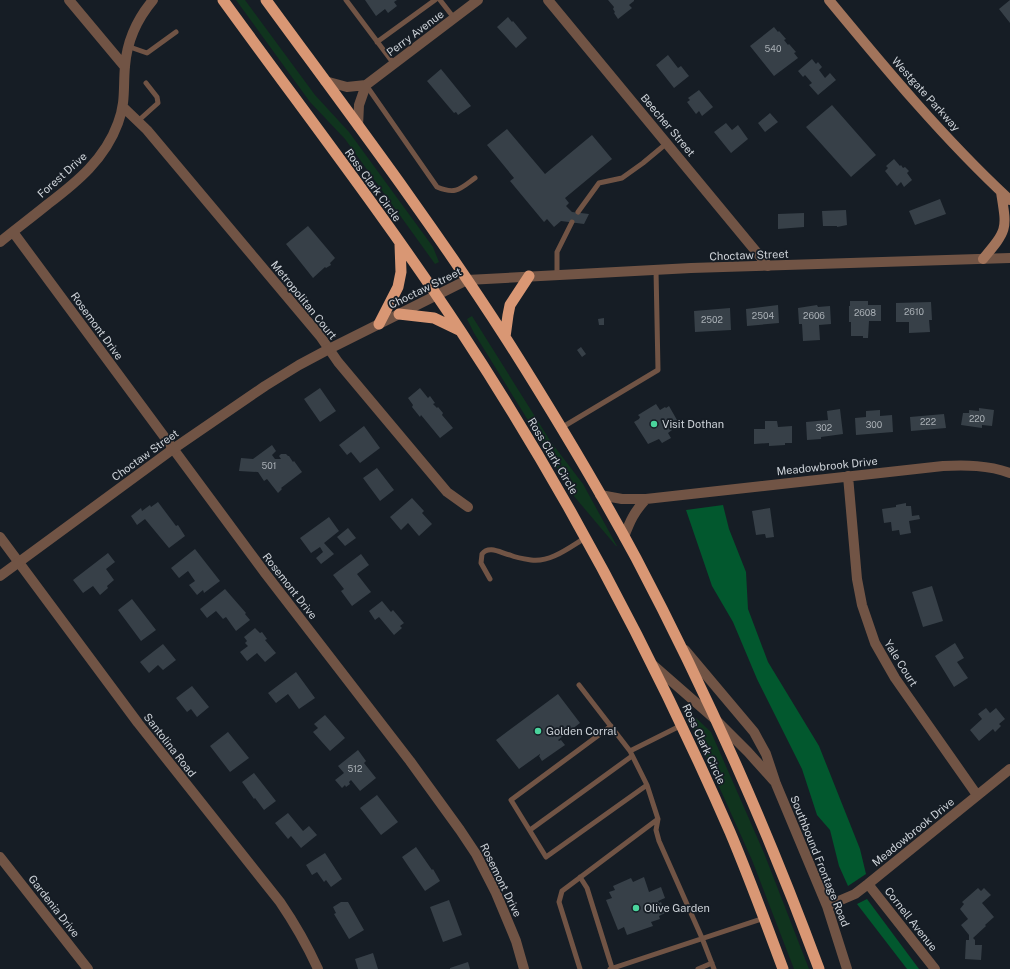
<svg xmlns="http://www.w3.org/2000/svg" width="1010" height="969" font-family="'Public Sans',sans-serif">
  <style>
    .green { fill: #10341e }
    .forest { fill: #02582e }
    .building { fill: #374048 }
    .lines { fill: none; stroke-linecap: round; stroke-linejoin: round }
    .service { stroke: #715445; stroke-width: 5 }
    .minor { stroke: #715445; stroke-width: 10 }
    .tertiary { stroke: #715445; stroke-width: 10 }
    .secondary { stroke: #a2745b; stroke-width: 10 }
    .trunk { stroke: #d99774; stroke-width: 11 }
    .poi-dot { fill: #4ad49c; stroke: #161d25; stroke-width: 1.5 }
    .labels { text-anchor: middle; stroke-width: 3.5; stroke-linejoin: round; paint-order: stroke }
    .number-label { font-size: 9px; fill: #a8aeb4 }
    .street-label { font-size: 11px; fill: #cdd2d8; stroke: #161d25 }
    .poi-label { font-size: 11px; fill: #cdd2d8; stroke: #161d25; text-anchor: start }
  </style>
  <rect width="100%" height="100%" fill="#161d25"/>
  <path class="green" d="M236 0H245L315 95 349 132 433 247 439 262 435 264 345 139 310 102Z
    M472 316 551 442 583 484 617 546H616L573 495 544 446 474 333 467 319Z
    M696 718 711 732 764 853 809 969H794L752 860 690 722Z"/>
  <path class="forest" d="M723 505 729 529 746 572 748 609 768 662 819 746 860 849 866 874 848 886 839 866 830 830 817 815 802 769 757 679 733 622 712 586 686 510Z
    M867 899 919 969H907L857 904Z"/>
  <path class="building" d="M365 0H397L394 2 397 6 388 13 385 9 376 16Z
    M608 0H634V1L629 5 632 8 618 19 614 13 615 12 613 9 614 7Z
    M1010 0V23L999 9Z
    M508 17 512 22 513 21 527 38 516 48 497 27Z
    M774 27 778 32 779 31 786 39 784 40 788 45 789 44 796 52 794 53 798 58 774 76 750 46Z
    M668 55 678 68 681 66 689 76 674 88 656 65Z
    M812 59 816 64 818 62 822 67 819 70 825 78 830 73 836 80 818 95 809 85 812 83 805 75 803 77 798 71Z
    M441 69 471 106 458 115 456 112 454 113 427 81Z
    M699 90 713 107 702 116 699 111 696 114 687 102 690 100 688 98Z
    M832 105 876 155 851 177 806 127Z
    M770 113 778 122 765 132 758 123Z
    M726 123 732 130 738 125 748 139 731 153 714 132Z
    M507 129 545 174 592 135 612 159 565 198 569 203 566 206 572 212 589 214 584 224 561 221 554 227 547 219 544 222 510 181 514 178 487 145Z
    M894 159 900 166 901 165 903 168 905 167 909 171 907 173 912 180 904 187 901 182 897 186 885 171 888 168 886 166Z
    M940 199 946 214 915 225 909 211Z
    M846 210 847 225 837 227V226H823L822 211Z
    M804 213V227L778 229V214Z
    M308 226 335 258 330 263 331 265 326 268 325 267 313 278 286 244Z
    M850 301H868V305H881V321H869L868 338H863V336H851V322H849V306H850Z
    M931 302 932 320H929L930 332 909 333V322H896V303Z
    M778 305 779 323 747 326 746 309Z
    M817 305 818 307 830 306 831 324 819 325 820 340 803 341 802 324H799L798 308Z
    M730 308 731 330 695 332 694 311Z
    M604 318V325H599L598 319Z
    M581 347 586 354 582 357 577 350Z
    M320 388 336 411 320 422 304 399Z
    M420 388 428 398 430 396 435 403 433 404 437 408 438 407 443 413 442 415 453 428 440 438 421 415 420 417 412 407 413 405 408 398Z
    M656 404 660 410 665 407 666 408 669 406 677 420 669 425 672 430 668 433 671 438 662 443 659 439 648 444 634 422 639 419 640 417 638 415Z
    M979 408 994 410 992 426 982 425V428L961 425 963 413H969V410L979 411Z
    M840 409 843 434 821 437V439L807 440 806 422 828 420 827 411Z
    M880 410V416L892 415 893 432 856 435 855 418 866 417V411Z
    M944 414 946 428 911 431 910 417Z
    M765 421H777L778 427 792 426V443H785V445L769 446V443L754 444V429H765Z
    M364 426 380 448 360 463 351 452 347 455 339 445Z
    M272 445 276 451 272 455 275 459H281L279 456 281 454H286L288 456H289L293 462 294 461 302 472 281 488 282 489 278 493 267 479 264 481 258 472 239 471 241 458 253 459Z
    M377 468 394 490 380 501 363 478Z
    M412 498 424 511 422 513 432 524 419 536 408 523 401 530 390 517Z
    M158 502 176 526 178 525 185 536 169 548 145 519 137 525 131 516 141 508 142 511 150 505 151 507Z
    M906 503V506H911L912 516 919 515 920 519 909 521 911 533 900 535 899 530 892 531 891 522 884 523 882 509 896 507V505Z
    M770 508 774 537 766 538 765 534 756 535 752 511Z
    M329 517 339 531 324 543 334 554 321 564 316 558 323 552 320 547 311 553 300 538Z
    M348 528 356 538 345 546 337 537Z
    M195 549 220 581 204 593 203 590 197 595 189 585 195 581 188 571 179 578 171 568Z
    M108 553 115 562 106 569 114 580 107 586 108 588 100 595 93 586 83 593 73 580Z
    M361 554 369 565 357 574 371 592 352 606 341 591 344 589 333 575Z
    M932 586 943 621 923 627 912 592Z
    M225 589 246 613 245 614 250 620 236 631 226 617 223 619 216 611 207 618 200 609Z
    M132 599 156 630 141 641 118 610Z
    M382 601 391 612 393 610 404 623 400 626 402 628 394 635 379 617 375 620 369 611Z
    M255 628 260 633 262 632 267 639 265 640 276 653 265 662 257 653 247 661 240 652 248 646 245 643 247 641 244 637Z
    M955 643 964 658 957 662 968 678 954 687 935 656Z
    M163 644 176 660 163 670 158 665 149 673 140 662Z
    M296 672 315 698 299 709 288 694 276 703 268 693Z
    M192 686 209 707 197 717 191 709 187 712 176 698Z
    M558 694 580 723 558 740 559 741 561 740 565 745 542 761 539 756 540 755V754L519 769 496 740Z
    M986 708 990 713 996 708 1005 719 999 724 1001 726 995 732 993 729 979 741 970 730 982 719 978 714Z
    M325 715 345 738 330 751 313 732 318 728 314 724Z
    M228 732 249 758 230 772 210 746Z
    M358 750 366 761 364 763 376 778 360 791 351 780 349 782 350 784 346 787 345 785 342 788 335 780 344 773 338 766Z
    M254 773 276 801 264 810 255 798 254 799 242 782Z
    M377 795 398 822 381 835 360 808Z
    M288 813 303 831 309 826 317 835 301 848 291 836 288 839 275 823Z
    M416 847 432 870 433 869 440 881 425 891 402 857Z
    M325 853 342 879 331 887 326 880 324 882 317 872 312 875 306 865Z
    M644 877 649 892 661 887 665 898 658 901 659 903 661 902 665 913 659 916 660 919 651 922 653 926 627 935 624 927 618 930 606 900 612 898 609 892 615 890 613 886 631 878 633 882Z
    M978 888 981 891 984 888 991 895 982 903 994 917 985 925 986 926 973 938 975 940V945H982L981 960 965 959 966 940H969V935L961 925 968 919 960 909 964 904 962 902Z
    M449 900 462 935 443 942 430 907Z
    M341 902H348L364 930 349 939 334 914 336 913 333 907Z
    M373 953 378 969H358L355 959Z
    M468 962 470 969H450V968Z"/>
  <g class="lines">
    <path class="service" d="M346 0 394 64
      M440 0 454 18
      M377 42 435 0
      M127 46 147 53 176 32
      M366 85 437 187C456 195 460 189 475 178
      M138 121 158 103 157 97 146 83
      M578 212 599 183 622 178 643 163 667 143
      M557 275V252L572 222
      M561 428 658 370 656 270
      M490 579 481 563 482 554C489 545 501 553 510 555 517 558 524 559 531 560 550 563 570 547 585 538
      M579 685 630 751 682 725
      M611 726 511 800 546 857 647 785 630 751
      M647 785 658 819
      M530 830 632 756
      M580 877 587 888 612 968
      M580 969 559 902 562 891 658 819 656 830 659 841 702 938 714 969
      M610 969 764 918
      M698 969 712 963"/>
    <path class="minor" d="M69 0 125 67
      M548 0 768 266
      M325 81 347 87 366 85 478 0
      M123 107 147 130 320 336 338 362 447 492 468 507
      M358 126 359 105 366 85
      M13 232 265 573 410 761 460 830 476 854 496 893 516 941 524 969
      M0 242C16 229 32 217 48 204 77 182 105 159 118 123 126 102 123 87 125 66 127 41 137 19 153 0
      M848 476 857 579 862 605 875 643 895 678 977 795
      M600 495 622 499H646L943 466C966 465 988 465 1010 473
      M0 537 138 723 280 902C295 924 307 945 318 969
      M624 537C630 521 634 512 646 499
      M685 650 754 732 766 754 776 784 827 906 847 969
      M653 665 717 721 748 752 774 781
      M0 857 88 969
      M868 884 935 969
      M827 906 855 894 868 884 1010 769"/>
    <path class="tertiary" d="M0 576 173 449 265 386 299 365 329 349 467 280 691 268 1010 258"/>
    <path class="secondary" d="M829 0C886 69 944 139 1010 200
      M983 259C1008 229 1007 230 1001 192"/>
    <path class="trunk" d="M223 0C302 109 386 218 460 330 565 489 654 658 730 832 749 877 766 923 783 969
      M266 0C348 112 432 223 507 340 552 411 596 484 636 558 706 691 767 828 819 969
      M399 314 434 318 459 330
      M379 324 398 287 401 272 400 244
      M505 337 508 315 510 305 529 276"/>
  </g>
  <g class="poi-dot">
    <circle cx="654" cy="424" r="4"/>
    <circle cx="538" cy="731" r="4"/>
    <circle cx="636" cy="908" r="4"/>
  </g>
  <g class="labels">
    <g class="number-label">
      <text x="773" y="52">540</text>
      <text x="914" y="315">2610</text>
      <text x="865" y="316">2608</text>
      <text x="763" y="319">2504</text>
      <text x="814" y="319">2606</text>
      <text x="712" y="323">2502</text>
      <text x="977" y="422">220</text>
      <text x="928" y="425">222</text>
      <text x="874" y="428">300</text>
      <text x="824" y="431">302</text>
      <text x="269" y="469">501</text>
      <text x="355" y="772">512</text>
    </g>
    <g class="street-label">
      <text transform="translate(415 33) rotate(-37)" y="4">Perry Avenue</text>
      <text transform="translate(926 94) rotate(48)" y="4">Westgate Parkway</text>
      <text transform="translate(668 125) rotate(50)" y="4">Beecher Street</text>
      <text transform="translate(62 175) rotate(-42)" y="4">Forest Drive</text>
      <text transform="translate(373 185) rotate(54)" y="4">Ross Clark Circle</text>
      <text transform="translate(749 255) rotate(-2)" y="4">Choctaw Street</text>
      <text transform="translate(425 288) rotate(-26)" y="4">Choctaw Street</text>
      <text transform="translate(304 300) rotate(51)" y="4">Metropolitan Court</text>
      <text transform="translate(97 326) rotate(54)" y="4">Rosemont Drive</text>
      <text transform="translate(145 455) rotate(-36)" y="4">Choctaw Street</text>
      <text transform="translate(553 456) rotate(59)" y="4">Ross Clark Circle</text>
      <text transform="translate(827 466) rotate(-6)" y="4">Meadowbrook Drive</text>
      <text transform="translate(290 586) rotate(52)" y="4">Rosemont Drive</text>
      <text transform="translate(901 663) rotate(58)" y="4">Yale Court</text>
      <text transform="translate(704 744) rotate(65)" y="4">Ross Clark Circle</text>
      <text transform="translate(170 745) rotate(52)" y="4">Santolina Road</text>
      <text transform="translate(913 832) rotate(-39)" y="4">Meadowbrook Drive</text>
      <text transform="translate(820 861) rotate(68)" y="4">Southbound Frontage Road</text>
      <text transform="translate(501 880) rotate(64)" y="4">Rosemont Drive</text>
      <text transform="translate(54 906) rotate(52)" y="4">Gardenia Drive</text>
      <text transform="translate(911 919) rotate(52)" y="4">Cornell Avenue</text>
    </g>
    <g class="poi-label">
      <text x="662" y="428">Visit Dothan</text>
      <text x="546" y="735">Golden Corral</text>
      <text x="644" y="912">Olive Garden</text>
    </g>
  </g>
</svg>
